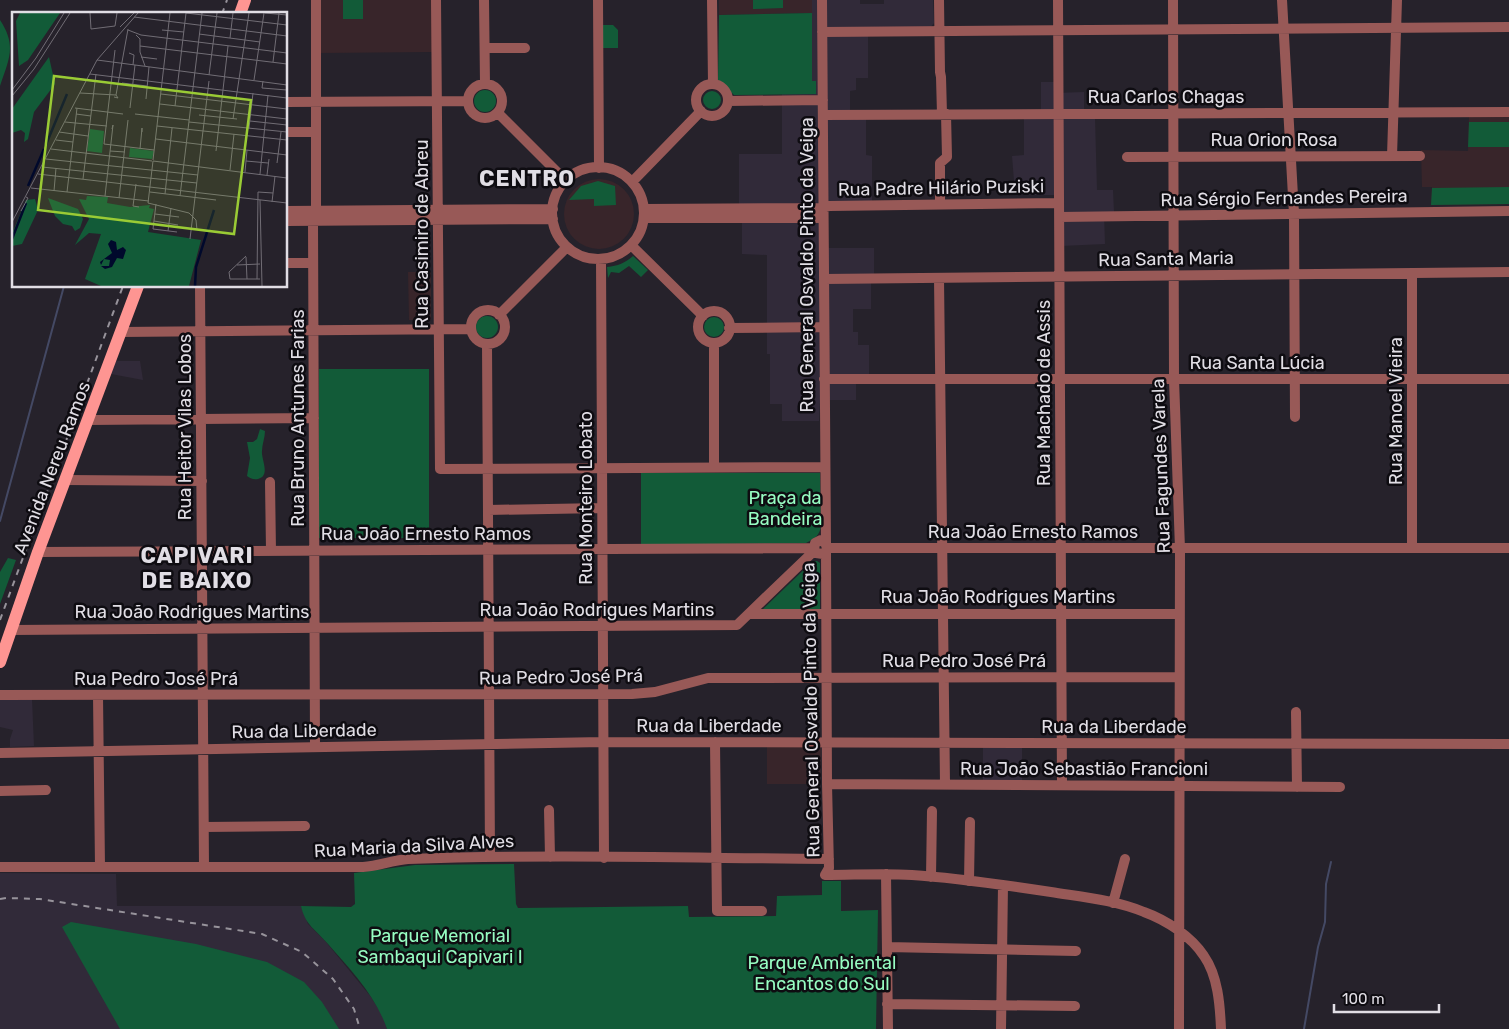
<svg xmlns="http://www.w3.org/2000/svg" width="1509" height="1029" font-family="Rubik,sans-serif">
  <style>
    .built { fill: #312a39 }
    .education { fill: #38252a }
    .green { fill: #125b38 }
    .lines { fill: none; stroke-linecap: round; stroke-linejoin: round }
    .stream { stroke: #444964; stroke-width: 2 }
    .minor { stroke: #985957; stroke-width: 10 }
    .major { stroke: #fe9592; stroke-width: 12 }
    .rail { stroke: #97939b; stroke-width: 2; stroke-dasharray: 6 6; stroke-linecap: butt }
    .labels { text-anchor: middle; stroke-width: 5; stroke-linejoin: round; paint-order: stroke }
    .street-label { font-size: 18px; fill: #e1dee5; stroke: #0e0c11 }
    .park-label { font-size: 18px; fill: #97fdc2; stroke: #0e0c11 }
    .district-label { font-size: 22px; font-weight: bold; letter-spacing: 1px; fill: #e1dee5; stroke: #0e0c11 }
    .inset-river { fill: none; stroke: #00092c; stroke-width: 2.5 }
    .inset-road { fill: none; stroke: #716d75; stroke-width: 1 }
    .view { fill: #9acb35; fill-opacity: 0.15; stroke: #9acb35; stroke-width: 2.5 }
    .inset-edge { fill: none; stroke: #e1dee5; stroke-width: 2.5 }
  </style>
  <rect width="100%" height="100%" fill="#26222b"/>
  <path class="built" d="M812 0H860V4H884V0H933L934 23 930 28 868 29V78H856V90L850 91V118L866 119V155L872 156V201H827V248H874V275H871V309H853V332H858V345H869V374H856V400H820L819 421H782V404H770V354H767V255L742 254V205L739 204V154H782V94H816L812 81Z
    M1041 82H1054L1055 93 1084 92V117H1095L1097 190H1113L1114 212 1104 213 1105 244 1061 246V195H1029V181H1014L1012 156 1024 155V117L1041 116Z
    M116 361H140L143 380 111 374Z
    M0 699H32L34 746 10 747V739L13 730 0 727Z
    M983 747H1022V783H983Z
    M0 873 116 874 117 906H301L308 924 326 942 371 997 383 1016 387 1029H0Z"/>
  <path class="education" d="M319 0H432V52L320 53Z
    M719 0H812V13L719 15Z
    M1469 114H1509V204L1431 205 1432 187H1422L1421 150 1468 151Z
    M564 214a35 35 0 1 1 70 0a35 35 0 1 1-70 0Z
    M408 272H431V320H409Z
    M767 747H821L820 784H767Z"/>
  <path class="green" d="M343 0H363V19H343Z
    M753 0H783V8L753 9Z
    M812 13V81H816V94L734 95 718 80 719 15Z
    M0 20C17 46 9 59 0 86Z
    M603 25H613L618 30V48H603Z
    M474 101a11 11 0 1 1 22 0a11 11 0 1 1-22 0Z
    M703 100a9 9 0 1 1 18 0a9 9 0 1 1-18 0Z
    M1469 122H1509V147H1468Z
    M598 181 615 186 616 205 594 206V199L569 200 581 186Z
    M1509 187V204L1431 205 1432 188Z
    M633 256 648 270 641 277 629 266 619 273 611 272 608 278 607 267C618 266 625 263 633 256Z
    M476 327a11 11 0 1 1 22 0a11 11 0 1 1-22 0Z
    M704 327a10 10 0 1 1 20 0a10 10 0 1 1-20 0Z
    M319 369H429V538H319Z
    M260 429 265 431C265 438 262 444 262 451 261 459 271 476 258 479 253 480 250 478 247 476L250 458 247 442H253L257 439Z
    M641 473H820L821 527C819 536 814 539 806 543L641 545Z
    M8 558 16 560 0 604V572Z
    M813 561H817L820 563V609H763Z
    M514 864 516 904 518 908 688 906 689 917 776 916 777 896 822 895V881H841V911L878 910 876 1029H387C376 996 350 969 328 944 316 930 305 925 301 906L351 907 355 904 354 873 415 865Z
    M71 922 196 944 267 962 304 982 322 1002 339 1029H120L62 927Z"/>
  <g class="lines">
    <path class="stream" d="M0 521 64 286
      M1304 1029 1318 947 1325 922 1326 884 1331 862"/>
    <path class="minor" d="M436 0 440 469 825 467
      M484 0 485 84
      M598 0 599 168
      M712 0 713 84
      M822 0 826 544
      M939 0 940 72 941 77 942 114
      M1058 0 1062 785
      M1173 0 1174 379 1180 549 1179 1029
      M1282 0 1294 214 1295 417
      M822 32 1509 27
      M485 48H525
      M468 101a17 17 0 1 1 34 0a17 17 0 1 1-34 0Z
      M696 100a16 16 0 1 1 32 0a16 16 0 1 1-32 0Z
      M728 101 823 100
      M286 102 467 101
      M498 113 566 181
      M823 115 1509 112
      M286 132H316
      M1392 156 1397 0
      M1127 157 1420 156
      M552 213a46 46 0 1 1 92 0a46 46 0 1 1-92 0Z
      M632 182 701 111
      M940 205V163L947 157 946 114
      M645 209 823 208 829 206 1059 203
      M286 211 553 209
      M1059 217 1509 211
      M644 218H823
      M286 221 553 219
      M632 246 703 316
      M601 259 604 858
      M286 263H313
      M1412 273V548
      M939 278 945 784
      M824 279 1509 272
      M200 286 204 867
      M471 327a17 17 0 1 1 34 0a17 17 0 1 1-34 0Z
      M698 327a16 16 0 1 1 32 0a16 16 0 1 1-32 0Z
      M499 315 567 247
      M729 328 824 327
      M121 332 471 329
      M487 344 490 857
      M824 379H1509
      M89 420 314 418
      M714 467V343
      M66 480 202 481
      M270 482 271 551
      M488 510 602 508
      M827 548H1509
      M38 552 814 548
      M749 614H1179
      M11 630 737 625 814 551 815 543 821 540 826 544 827 550 823 554 816 553 814 551
      M0 695 632 694 655 692 708 678 1179 677
      M98 695 100 867
      M1296 712 1297 787
      M715 742 717 911H762
      M315 747 313 221 316 211V0
      M0 753 603 742 1509 744
      M827 784 1340 787
      M0 791 46 790
      M549 810 550 857
      M204 827 305 826
      M0 867H363C379 866 393 860 408 859 548 854 689 858 829 859
      M886 874 888 1029
      M825 875C854 875 883 873 912 875 959 878 1005 885 1051 892 1082 897 1115 900 1144 912 1166 920 1191 936 1204 956 1218 976 1220 1005 1221 1029
      M825 875 829 868 827 784 826 552
      M931 877 932 811
      M969 881 970 822
      M1113 903 1125 859
      M887 947 1076 951
      M887 1004 1075 1006
      M1001 1029 1003 885"/>
    <path class="major" d="M240 14 245 0
      M0 662 38 552 138 286"/>
    <path class="rail" d="M222 14 227 0
      M0 620 123 286
      M0 899 6 898 40 899 262 934 302 952 333 979 354 1009 360 1029"/>
  </g>
  <g class="labels">
    <g class="street-label">
      <text x="1166" y="103">Rua Carlos Chagas</text>
      <text x="1274" y="146">Rua Orion Rosa</text>
      <text transform="translate(941 188) rotate(-1)" y="6">Rua Padre Hilário Puziski</text>
      <text transform="translate(1284 198) rotate(-1)" y="6">Rua Sérgio Fernandes Pereira</text>
      <text transform="translate(422 234) rotate(-90)" y="6">Rua Casimiro de Abreu</text>
      <text transform="translate(1166 259) rotate(-1)" y="6">Rua Santa Maria</text>
      <text transform="translate(807 265) rotate(-90)" y="6">Rua General Osvaldo Pinto da Veiga</text>
      <text x="1257" y="369">Rua Santa Lúcia</text>
      <text transform="translate(1044 393) rotate(-90)" y="6">Rua Machado de Assis</text>
      <text transform="translate(1396 411) rotate(-90)" y="6">Rua Manoel Vieira</text>
      <text transform="translate(298 418) rotate(-90)" y="6">Rua Bruno Antunes Farias</text>
      <text transform="translate(185 427) rotate(-90)" y="6">Rua Heitor Vilas Lobos</text>
      <text transform="translate(1161 466) rotate(-92)" y="6">Rua Fagundes Varela</text>
      <text transform="translate(52 468) rotate(-69)" y="6">Avenida Nereu Ramos</text>
      <text transform="translate(586 498) rotate(-90)" y="6">Rua Monteiro Lobato</text>
      <text x="1033" y="538">Rua João Ernesto Ramos</text>
      <text x="426" y="540">Rua João Ernesto Ramos</text>
      <text x="998" y="603">Rua João Rodrigues Martins</text>
      <text x="597" y="616">Rua João Rodrigues Martins</text>
      <text x="192" y="618">Rua João Rodrigues Martins</text>
      <text x="964" y="667">Rua Pedro José Prá</text>
      <text transform="translate(561 677) rotate(-1)" y="6">Rua Pedro José Prá</text>
      <text x="156" y="685">Rua Pedro José Prá</text>
      <text transform="translate(811 710) rotate(-91)" y="6">Rua General Osvaldo Pinto da Veiga</text>
      <text x="709" y="732">Rua da Liberdade</text>
      <text x="1114" y="733">Rua da Liberdade</text>
      <text transform="translate(304 731) rotate(-1)" y="6">Rua da Liberdade</text>
      <text x="1084" y="775">Rua João Sebastião Francioni</text>
      <text transform="translate(414 846) rotate(-3)" y="6">Rua Maria da Silva Alves</text>
    </g>
    <g class="park-label">
      <text x="785" y="504">Praça da<tspan x="785" dy="21">Bandeira</tspan></text>
      <text x="440" y="942">Parque Memorial<tspan x="440" dy="21">Sambaqui Capivari I</tspan></text>
      <text x="822" y="969">Parque Ambiental<tspan x="822" dy="21">Encantos do Sul</tspan></text>
    </g>
    <g class="district-label">
      <text x="527" y="186">CENTRO</text>
      <text x="197" y="563">CAPIVARI<tspan x="197" dy="25">DE BAIXO</tspan></text>
    </g>
  </g>
  <g transform="translate(12 12)">
    <rect width="275" height="275" fill="#26222b"/>
    <path d="M8 1H48L16 48 7 54 4 9ZM37 45 43 72 22 100 16 127 12 130 13 121 9 118 0 121V97ZM78 117 92 119 90 141 75 139ZM118 136 142 139 140 147 117 145ZM75 184 96 185 95 191 118 195 138 193 137 196 142 197 136 220 189 228 177 274H89L73 267 89 222 77 221 63 233 77 207 67 187 74 188ZM36 186 66 197 71 207 68 216 63 219 60 214 51 212 43 204ZM23 187 26 198 10 232 0 234V222L14 188Z" fill="#125b38"/>
    <path d="M99 228 104 230 105 238 111 235 114 238 111 247 105 246 100 255 93 257 89 254H97L98 248 92 247 89 253 88 250 100 241 96 232Z" fill="#00092c"/>
    <path class="inset-river" d="M33 135 55 82M16 174 32 137M0 227 14 191M183 274 184 255 202 198"/>
    <path class="inset-road" d="M78 1 79 17 103 14 105 1M253 1 275 3M122 5 275 24M108 15 122 1M116 18 129 23 275 41M150 18 172 20M187 22 248 30M124 23 128 27V40L133 54M218 26 221 1M128 34 275 52M103 38 92 132 142 138M117 41 122 43 121 53M129 45 145 47M85 48 275 73M261 50 267 1M78 62 275 86M197 63 205 1M242 68 252 1M251 69 250 76 275 78M110 71 135 74M0 78 24 46 52 1M68 81 104 83 106 86 102 85M149 82 275 97M104 83 116 17M0 84 22 57 58 1M134 87 137 55M148 92 275 107M163 94 174 1 275 13M63 96 111 102M118 96 123 53M64 102 79 104M123 102 177 108M187 103 225 107M221 107 237 1M238 109 275 113M53 110 95 114M177 110 275 120M145 114 275 128M237 116 241 81M47 120 76 124M144 127 275 143M44 128 61 130M39 137 140 149M128 137 130 116V120M98 139 113 140M204 139 216 34M34 147 186 163M141 148 158 1M141 149 275 166M234 149 256 151M265 151 269 120M30 155 185 171M218 158 222 122M233 160 235 138M26 162 275 191M248 162 256 83M255 163 257 147M71 167 84 62M124 172 121 194 127 195M19 176 137 189M42 179 44 156M55 180 65 96M138 180 204 188M153 182 160 116M93 184 101 113 100 117M168 184 190 1M107 186 116 108M248 188 250 274M260 190 263 164M136 191 177 201 184 208 185 218M136 191 141 149M144 192 141 217 165 220M9 199 16 186 14 185M143 202 167 205M142 209 166 213M0 210 85 48 126 1M156 219 159 196M178 227 197 69M234 244 217 260 218 267H248M234 245 235 267M225 253 248 252M245 267 246 180 261 181"/>
    <path class="view" d="M42 64 239 88 222 222 26 198Z"/>
    <rect width="275" height="275" class="inset-edge"/>
  </g>
  <path d="M1334 1004v8h105v-8" fill="none" stroke="#e1dee5" stroke-width="2.5"/>
  <text x="1342" y="1004" font-size="15" fill="#e1dee5" stroke="#0e0c11" stroke-width="4" paint-order="stroke">100 m</text>
</svg>
